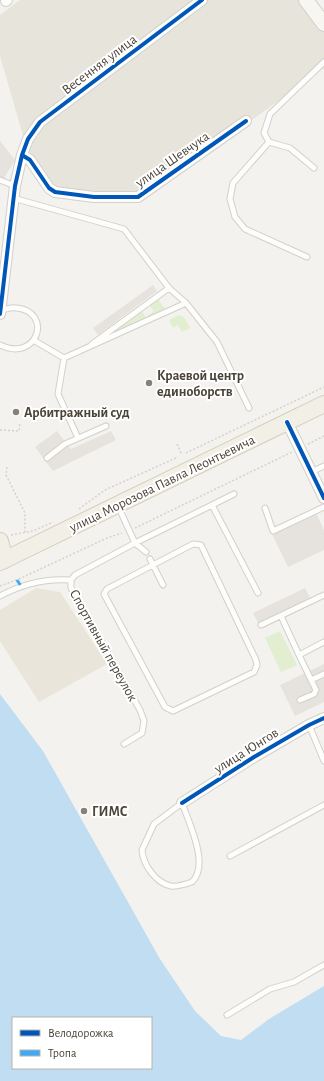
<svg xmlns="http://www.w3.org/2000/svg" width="324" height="1081" font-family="'Alegreya Sans',sans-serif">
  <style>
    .residential { fill: #e7e4dc }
    .industrial { fill: #e6e2de }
    .education { fill: #eae5da }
    .green { fill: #e1eecf }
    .parking { fill: #e6e3df }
    .water { fill: #c0ddf1; fill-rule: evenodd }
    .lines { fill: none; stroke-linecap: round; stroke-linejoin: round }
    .lane-casing { stroke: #d2d0cb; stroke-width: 7 }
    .street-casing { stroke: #d2d0cb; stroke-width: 12 }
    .secondary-casing { stroke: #d3cfc5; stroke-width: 16 }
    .primary-casing { stroke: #d6cebb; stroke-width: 18 }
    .path { stroke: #d3d2cc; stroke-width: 1.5; stroke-dasharray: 2 2; stroke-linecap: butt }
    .lane { stroke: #fdfdfc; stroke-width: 5 }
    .street { stroke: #fdfdfc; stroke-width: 10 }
    .secondary { stroke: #f7f6f1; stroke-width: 14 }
    .primary { stroke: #f2efe6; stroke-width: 16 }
    .quiet { stroke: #3fa9f5; stroke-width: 3; stroke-dasharray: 6 3; stroke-linecap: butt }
    .cycleway-casing { stroke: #fff; stroke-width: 6 }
    .cycleway { stroke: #0057b8; stroke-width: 4 }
    .poi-dot { fill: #868178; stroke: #fff; stroke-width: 1.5 }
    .labels { text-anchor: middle; stroke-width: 4; stroke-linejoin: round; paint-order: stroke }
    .street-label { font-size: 14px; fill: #4b4439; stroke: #fff }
    .poi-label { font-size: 14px; font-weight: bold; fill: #4b4439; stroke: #fff; text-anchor: start }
  </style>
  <rect width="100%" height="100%" fill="#f4f2ee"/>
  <path class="residential" d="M20 0H300L324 30V68L144 198 55 190 26 146 0 56V15Z"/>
  <path class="industrial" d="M0 141 15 160 0 185Z"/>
  <path class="education" d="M36 588 60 592 107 664 39 702 0 641V610Z"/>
  <path class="green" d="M158 299 165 309 111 334 142 312 146 317 154 311 150 306Z
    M179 315 184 317 190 328 182 332 178 325 173 328 169 320Z
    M280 631 297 665 281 672 265 638Z"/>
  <path class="parking" d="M153 285 157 291 98 335 93 328Z
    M57 431 71 449 111 431 116 440 53 471 35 447Z
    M315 511 324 530V550L288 567 271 532Z
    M305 588 313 604 261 629 253 613Z
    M324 664V702L295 716 280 685Z"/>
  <path class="water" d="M0 694 43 751 160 959 195 1011 221 1036 241 1040 269 1019 324 986V1081H0ZM13 1018H151V1068H13Z"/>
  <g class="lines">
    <g class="lane-casing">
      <path id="lane" d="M269 142 233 183 230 199 235 217 245 229 307 257
        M314 168 290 148 269 142 264 133 270 114 324 62
        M0 180 15 186
        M13 198 124 229 169 288 186 303 217 342 249 408
        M35 341 64 358 186 303
        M92 344 169 288
        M0 345C38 363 53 312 17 308 12 307 6 309 1 310
        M64 358 58 394 78 438
        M47 458 65 444 106 426
        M311 472 324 466
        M212 505 234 494
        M118 506 135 543 75 575 71 580V588L140 710 144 721 142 733 124 744
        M265 508 273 531 324 507
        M193 544 201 545 256 660 257 665 254 672 173 711 165 707 104 594 107 589Z
        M146 552 135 543 212 505 258 593
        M150 559 163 585
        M0 596C22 584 45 578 71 580
        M281 616 299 655 324 642
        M261 625 324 595
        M299 655 316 690 314 694 300 700
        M311 680 324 674
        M309 725 324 761
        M182 803C189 823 210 865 192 882 186 884 178 887 171 886 156 883 143 865 142 850L154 824Z
        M230 856 324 805
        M227 1015 270 989 294 982 324 965"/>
    </g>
    <g class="street-casing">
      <path id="street" d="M6 1 7 0
        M22 155 28 139 40 122 202 0
        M0 314 15 186 22 155 30 160 49 188 55 192 94 197H138L246 121
        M287 422 324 498
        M182 803 254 757 309 725 324 718"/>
    </g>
    <g class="secondary-casing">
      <path id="secondary" d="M306 0 324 24"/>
    </g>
    <g class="primary-casing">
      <path id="primary" d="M0 541 5 560
        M0 562 324 404"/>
    </g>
    <path class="path" d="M0 430 19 431 20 423
      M177 444 182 455
      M308 444 324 436
      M186 453 324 387
      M7 467 6 475 25 513V532
      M79 509 105 490 178 457
      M135 528 292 452
      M11 535 33 531 53 522
      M0 586 19 579 107 538 122 533"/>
    <use href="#lane" class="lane"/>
    <use href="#street" class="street"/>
    <use href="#secondary" class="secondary"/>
    <use href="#primary" class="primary"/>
    <path class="quiet" d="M17 580 21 586"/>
    <g class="cycleway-casing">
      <path id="cycleway" d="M22 155 28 139 40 122 202 0
        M0 314 15 186 22 155 30 160 49 188 55 192 94 197H138L246 121
        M287 422 324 498
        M182 803 254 757 309 725 324 718"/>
    </g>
    <use href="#cycleway" class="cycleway"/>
  </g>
  <g class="poi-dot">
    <circle cx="149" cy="383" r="4"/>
    <circle cx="16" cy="412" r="4"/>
    <circle cx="84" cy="811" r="4"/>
  </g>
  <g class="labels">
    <g class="street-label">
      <text transform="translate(99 64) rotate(-37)" y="5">Весенняя улица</text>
      <text transform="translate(172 159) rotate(-35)" y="5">улица Шевчука</text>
      <text transform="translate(162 483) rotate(-26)" y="5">улица Морозова Павла Леонтьевича</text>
      <text transform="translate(104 645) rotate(61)" y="5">Спортивный переулок</text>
      <text transform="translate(246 750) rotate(-32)" y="5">улица Юнгов</text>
    </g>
    <g class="poi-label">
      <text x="157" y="380">Краевой центр<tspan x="157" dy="16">единоборств</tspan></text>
      <text x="24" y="417">Арбитражный суд</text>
      <text x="92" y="816">ГИМС</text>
    </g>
  </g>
  <rect x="12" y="1017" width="140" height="52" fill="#ffffff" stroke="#b7b4b0"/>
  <rect x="20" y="1030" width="20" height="6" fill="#0057b8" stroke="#b7b4b0"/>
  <text x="48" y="1037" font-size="12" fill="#4b4439">Велодорожка</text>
  <rect x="20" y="1050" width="20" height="6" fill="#3fa9f5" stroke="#b7b4b0"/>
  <text x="48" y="1057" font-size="12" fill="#4b4439">Тропа</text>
</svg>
